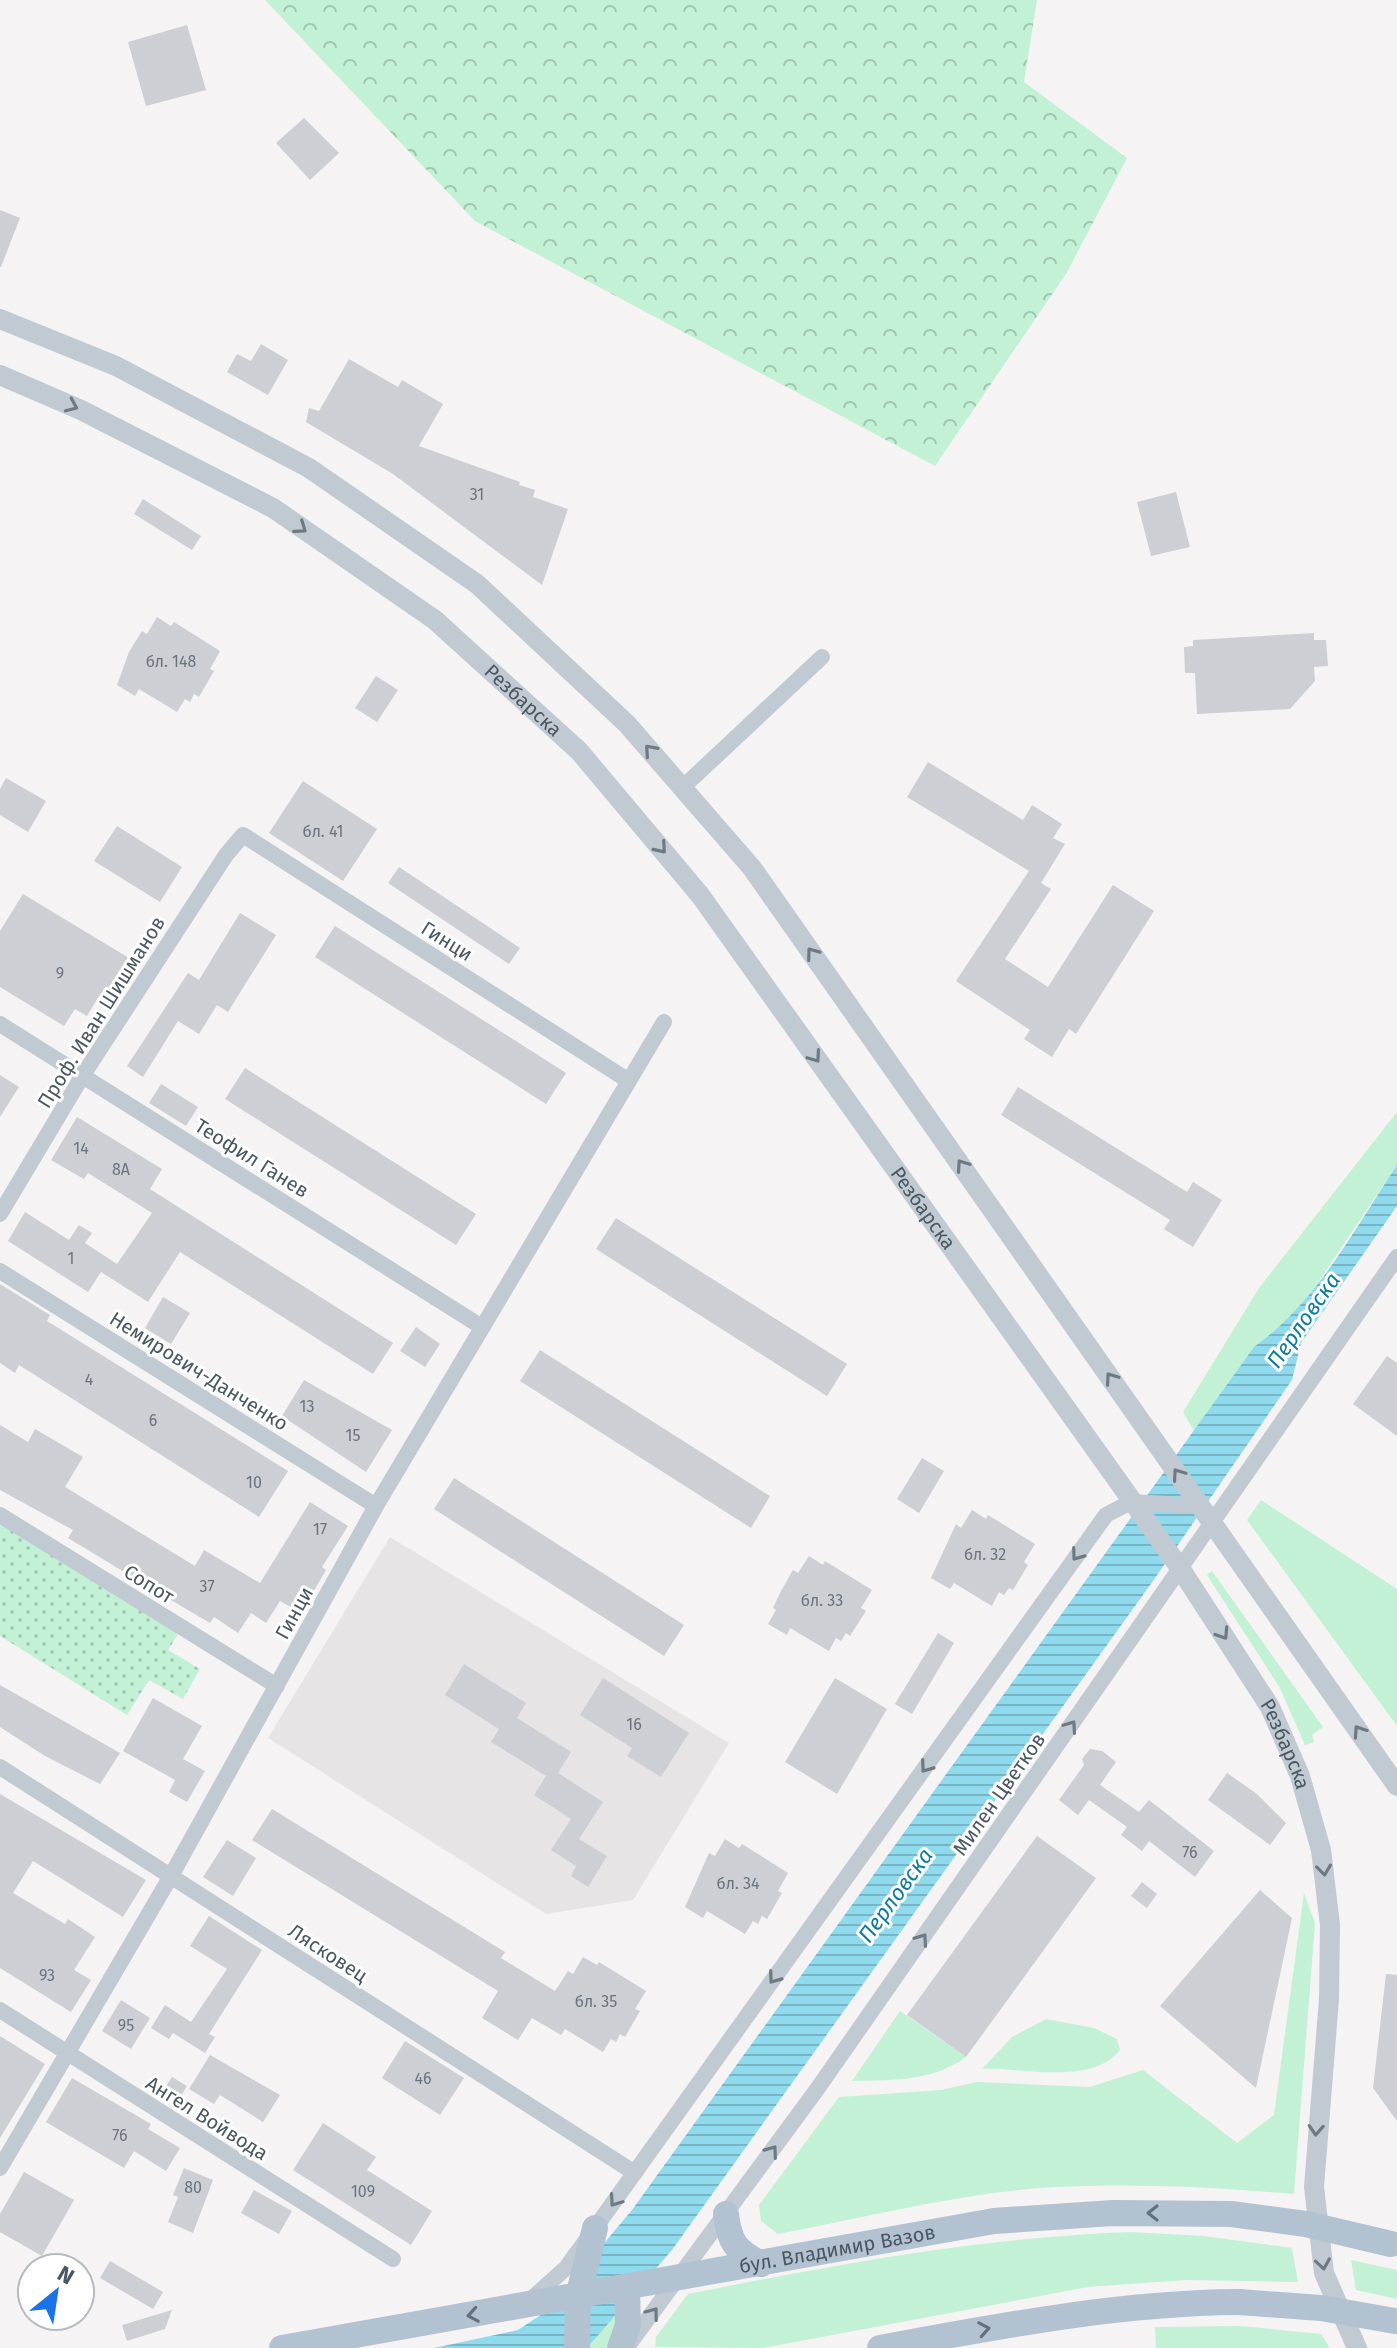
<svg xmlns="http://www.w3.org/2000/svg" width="1397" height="2348" font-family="'Fira Sans',sans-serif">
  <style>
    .education { fill: #e6e4e5 }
    .green { fill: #c3f1d5 }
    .forest { fill: url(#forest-crowns) }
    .park { fill: url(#park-dots) }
    .water { fill: url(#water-rules) }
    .building { fill: #cdcfd5 }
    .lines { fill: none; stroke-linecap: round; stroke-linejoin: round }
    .minor { stroke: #c1cad2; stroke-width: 16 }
    .tertiary { stroke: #c1cad2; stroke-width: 20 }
    .primary { stroke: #b3c2d1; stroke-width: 26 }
    .primary-bridge { stroke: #b3c2d1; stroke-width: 26 }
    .oneway { stroke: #6e7983 }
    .oneway2 { stroke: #64717d }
    .labels { text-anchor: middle; stroke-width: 6; stroke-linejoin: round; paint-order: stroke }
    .number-label { font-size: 16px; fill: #6b747e }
    .street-label { font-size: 20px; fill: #4a5661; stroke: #fff }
    .water-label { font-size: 22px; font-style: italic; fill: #0c7c9b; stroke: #fff }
  </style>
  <defs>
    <pattern id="forest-crowns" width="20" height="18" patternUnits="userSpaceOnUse" patternTransform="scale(2)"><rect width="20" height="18" fill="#c3f1d5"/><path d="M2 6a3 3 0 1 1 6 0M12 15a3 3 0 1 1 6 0" fill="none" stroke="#a0c6b0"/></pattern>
    <pattern id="park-dots" width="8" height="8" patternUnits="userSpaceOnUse" patternTransform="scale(2)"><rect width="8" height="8" fill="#c3f1d5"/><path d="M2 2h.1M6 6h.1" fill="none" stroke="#a0c6b0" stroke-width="1.8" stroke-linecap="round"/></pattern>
    <pattern id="water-rules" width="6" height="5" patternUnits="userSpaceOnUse" patternTransform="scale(2)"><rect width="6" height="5" fill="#90daee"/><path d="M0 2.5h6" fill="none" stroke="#78b4c4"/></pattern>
  </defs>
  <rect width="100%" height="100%" fill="#f5f3f3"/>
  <path class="education" d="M390 1537 729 1743 633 1900 546 1914 268 1738Z"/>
  <path class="green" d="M1397 1112V1165L1315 1287 1284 1326 1254 1347 1194 1431 1183 1412 1259 1288Z
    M1261 1500 1397 1589V1726L1247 1520Z
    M1212 1571 1323 1727 1312 1735 1314 1742 1305 1745 1280 1688 1207 1575Z
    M1304 1893 1315 1923 1294 2194C1215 2187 1135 2183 1055 2187 963 2192 869 2217 778 2234L761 2221 759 2205 839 2097 941 2090 977 2082 1090 2087 1143 2070 1237 2143 1274 2115Z
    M900 2011 966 2057C931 2082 893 2080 852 2081Z
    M1046 2019 1094 2028 1117 2039 1120 2050C1091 2086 1025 2067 982 2069L1012 2037Z
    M1130 2232 1204 2236 1292 2248 1298 2282 1186 2280 1088 2287 763 2348 655 2347 656 2337 688 2294C839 2264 976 2238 1130 2232Z
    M1351 2260 1397 2270V2299L1356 2290Z
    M611 2307 622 2324 606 2348H589V2323Z
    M1241 2326 1321 2334 1330 2348H1156L1155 2327Z"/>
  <path class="forest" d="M265 0H1037L1024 82 1127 158 1066 274 935 466 475 221Z"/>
  <path class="park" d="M0 1515 182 1628 168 1650 200 1669 183 1699 149 1680 127 1715 0 1636Z"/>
  <path class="water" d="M1397 1165V1206L1301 1343 1292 1380 1153 1581 672 2250 587 2348H434L518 2330 548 2310 632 2210 1254 1347C1317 1302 1355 1228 1397 1165Z"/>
  <path class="building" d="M187 25 206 90 146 106 128 42Z
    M304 118 339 153 310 180 276 143Z
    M0 210 20 218 1 267H0Z
    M261 344 288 360 268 395 227 372 237 354 251 361Z
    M349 359 398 387 402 380 443 404 419 446 520 482 519 485 535 490 533 497 568 509 542 585 393 474 306 422 309 408 319 411Z
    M1176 492 1190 547 1151 556 1137 502Z
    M143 499 201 536 192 550 134 514Z
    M157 617 171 626 174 622 220 651 210 669 214 671 199 697 194 694 190 702 185 699 177 712 139 689 135 696 117 685 129 652 142 631 147 634Z
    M1314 633V640H1326L1328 666 1314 667 1315 681 1290 709 1197 714 1195 673H1185L1184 647 1193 646V640Z
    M376 676 398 690 377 722 355 708Z
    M928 762 1023 820 1032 805 1062 824 1053 838 1065 844 1041 883 1051 889 1005 959 1048 987 1113 885 1154 911 1076 1034 1069 1029 1052 1057 1024 1039 1030 1030 956 981 1029 871 907 797Z
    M6 778 46 801 28 832 0 815V789Z
    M303 781 377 829 343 881 269 833Z
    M117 826 182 867 160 902 94 861Z
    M399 867 520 948 509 964 388 883Z
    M23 894 129 958 104 999 99 996 87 1016 75 1009 64 1026 0 987V931Z
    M240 913 276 935 228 1012 217 1005 199 1034 178 1021 143 1077 127 1066 188 973 199 980Z
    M335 926 566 1073 546 1104 315 957Z
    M245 1068 476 1214 456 1245 225 1099Z
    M0 1075 19 1087 0 1117Z
    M161 1084 198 1107 186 1126 149 1103Z
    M1018 1087 1187 1192 1193 1182 1222 1200 1193 1247 1164 1229 1170 1220 1001 1115Z
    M77 1117 162 1169 150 1189 393 1343 373 1374 180 1252 148 1302 101 1272 88 1292 8 1241 25 1212 69 1240 79 1225 92 1233 85 1243 117 1264 152 1213 88 1173 84 1179 51 1160Z
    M616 1218 847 1364 827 1396 596 1249Z
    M0 1284 50 1315 47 1321 288 1471 259 1517 19 1365 15 1373 0 1363Z
    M163 1297 190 1313 171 1344 145 1328Z
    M416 1327 440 1344 425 1367 400 1351Z
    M540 1350 770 1496 751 1528 520 1381Z
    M1387 1356 1397 1363V1436L1353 1404Z
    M304 1380 392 1430 366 1472 282 1416Z
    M0 1425 28 1442 35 1429 83 1457 65 1487 195 1566 204 1550 260 1583 310 1502 348 1526 322 1567 326 1570 301 1613 280 1601 266 1623 251 1613 238 1633 214 1617 210 1623 164 1596 68 1538 73 1530 0 1490Z
    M922 1458 944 1471 919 1513 897 1499Z
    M454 1478 684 1625 664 1656 434 1509Z
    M972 1510 986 1519 988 1515 1035 1544 1024 1562 1028 1565 1013 1590 1009 1588 1004 1595 999 1592 992 1606 954 1583 950 1589 931 1578 956 1524 961 1528Z
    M809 1556 823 1565 825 1561 872 1590 861 1608 866 1611 850 1636 846 1633 841 1641 836 1638 829 1651 790 1628 787 1635 768 1624 776 1610 773 1608 781 1591 793 1570 798 1573Z
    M938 1633 954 1643 912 1714 895 1704Z
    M464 1664 526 1703 517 1718 571 1752 558 1773 603 1802 579 1839 607 1856 588 1887 571 1876 576 1866 551 1850 571 1819 534 1795 546 1776 491 1742 499 1729 445 1695Z
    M603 1678 689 1733 661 1777 627 1756 632 1748 580 1715Z
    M835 1678 887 1709 837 1794 785 1762Z
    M0 1685 120 1753 100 1784 45 1756 0 1727Z
    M153 1698 202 1726 183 1759 205 1771 187 1802 169 1792 175 1780 123 1751Z
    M1090 1749 1102 1751 1116 1762 1100 1785 1139 1812 1149 1800 1214 1851 1195 1877 1149 1841 1142 1851 1121 1835 1127 1827 1089 1800 1078 1815 1059 1800 1084 1765 1082 1759Z
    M1227 1773 1257 1794 1286 1823 1270 1845 1208 1800Z
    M0 1794 146 1880 123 1917 33 1861 13 1893 65 1924 68 1919 95 1937 74 1970 91 1980 71 2012 0 1968Z
    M272 1809 505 1952 501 1958 555 1991 568 1971 573 1974 583 1957 597 1965 599 1962 646 1991 635 2009 640 2011 625 2037 620 2034 616 2042 611 2039 603 2052 565 2029 561 2035 532 2018 518 2040 482 2018 498 1991 252 1840Z
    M1037 1836 1096 1878 966 2057 907 2015Z
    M725 1839 739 1848 742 1844 788 1873 778 1891 782 1893 767 1919 762 1916 758 1924 753 1921 745 1934 707 1911 703 1918 685 1907 709 1853 715 1856Z
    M227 1840 256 1858 233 1896 203 1877Z
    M1142 1882 1157 1894 1147 1908 1131 1896Z
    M1260 1890 1292 1918 1256 2088 1160 2006Z
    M209 1916 262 1950 209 2034 215 2037 205 2053 173 2033 169 2039 151 2028 165 2005 191 2022 227 1969 190 1946Z
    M1386 1974 1397 1975V2121L1373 2088Z
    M121 2000 150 2018 131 2049 102 2031Z
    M0 2036 45 2064 0 2138Z
    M405 2041 464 2078 440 2115 382 2078Z
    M210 2055 280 2095 263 2122 220 2095 214 2104 189 2089Z
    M172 2077 187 2086 178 2101 162 2092Z
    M72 2078 151 2124 148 2129 180 2148 166 2171 134 2151 124 2168 46 2122Z
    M323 2123 376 2157 367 2170 432 2211 411 2245 293 2170Z
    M184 2168 213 2180 193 2233 168 2222 178 2197 173 2195Z
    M24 2172 74 2200 42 2256 0 2232V2214Z
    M254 2190 292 2211 279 2234 241 2213Z
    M110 2261 163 2292 153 2309 100 2278Z
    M172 2310 165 2329 127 2341 122 2325Z"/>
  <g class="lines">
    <path class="minor" d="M682 788 822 657
      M0 1024 482 1327
      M0 1214 83 1075 226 855 243 835 629 1081
      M0 1271 376 1506
      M0 1515 277 1686
      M0 1767 635 2173
      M0 2010 393 2259
      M0 2168 171 1876 376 1506 664 1022
      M529 2301 566 2268 595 2228 1106 1515 1131 1502 1200 1506
      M627 2347 818 2088 1397 1257"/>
    <g class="tertiary">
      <path d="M0 319 116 366 309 468 477 584 627 724 752 868 1397 1786"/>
      <path id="s1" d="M0 375 81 410 273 508 435 620 579 751 700 895 1180 1568 1270 1707 1300 1776 1321 1850 1330 1925 1329 1999 1314 2187 1324 2273 1357 2348"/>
    </g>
    <g class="primary">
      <path d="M726 2214C729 2242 736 2251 761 2264"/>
      <path id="s2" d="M282 2348 994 2221 1113 2213 1231 2214"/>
      <path d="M577 2348 578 2297 595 2228"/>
      <path d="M620 2348 628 2325 627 2289"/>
      <path d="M880 2348C1000 2326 1117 2303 1239 2302"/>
    </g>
    <path class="primary-bridge" d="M1231 2214 1306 2224 1391 2244
      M1239 2302 1321 2308 1395 2321"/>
  </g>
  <defs><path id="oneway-chevron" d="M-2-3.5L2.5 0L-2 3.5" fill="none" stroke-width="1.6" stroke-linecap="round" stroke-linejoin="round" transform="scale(2)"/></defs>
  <g class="oneway">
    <use href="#oneway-chevron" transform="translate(72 406) rotate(24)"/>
    <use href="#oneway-chevron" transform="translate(301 528) rotate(35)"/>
    <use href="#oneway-chevron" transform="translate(650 750) rotate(-131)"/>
    <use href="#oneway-chevron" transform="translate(661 848) rotate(50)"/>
    <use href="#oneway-chevron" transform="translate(812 953) rotate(-126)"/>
    <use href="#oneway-chevron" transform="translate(815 1057) rotate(55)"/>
    <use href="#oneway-chevron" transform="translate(962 1165) rotate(-125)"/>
    <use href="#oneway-chevron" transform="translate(1111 1378) rotate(-125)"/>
    <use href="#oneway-chevron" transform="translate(1178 1474) rotate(-125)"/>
    <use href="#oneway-chevron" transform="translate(1077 1555) rotate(126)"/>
    <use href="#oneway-chevron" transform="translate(1223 1634) rotate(57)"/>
    <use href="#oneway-chevron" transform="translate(1071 1726) rotate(-55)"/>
    <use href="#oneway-chevron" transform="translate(1359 1731) rotate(-124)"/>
    <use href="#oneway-chevron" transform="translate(926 1767) rotate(126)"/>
    <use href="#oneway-chevron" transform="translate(1324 1870) rotate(83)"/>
    <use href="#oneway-chevron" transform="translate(922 1939) rotate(-55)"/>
    <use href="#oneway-chevron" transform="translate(774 1978) rotate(126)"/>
    <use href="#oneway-chevron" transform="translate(1316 2130) rotate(93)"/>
    <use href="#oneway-chevron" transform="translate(772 2151) rotate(-54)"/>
    <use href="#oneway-chevron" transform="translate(615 2201) rotate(125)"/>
    <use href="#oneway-chevron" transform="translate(1323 2264) rotate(81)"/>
    <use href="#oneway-chevron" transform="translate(653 2313) rotate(-53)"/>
  </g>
  <g class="oneway2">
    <use href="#oneway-chevron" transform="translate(1153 2213) rotate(-180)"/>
    <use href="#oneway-chevron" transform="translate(473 2315) rotate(170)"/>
    <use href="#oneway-chevron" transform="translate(984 2329) rotate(-10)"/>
  </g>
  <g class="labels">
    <g class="number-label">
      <text x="477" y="500">31</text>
      <text x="171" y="667">бл. 148</text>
      <text x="323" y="837">бл. 41</text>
      <text x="60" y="979">9</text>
      <text x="81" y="1154">14</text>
      <text x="121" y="1175">8А</text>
      <text x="71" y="1264">1</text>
      <text x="89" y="1385">4</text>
      <text x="307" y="1412">13</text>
      <text x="153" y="1426">6</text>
      <text x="353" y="1441">15</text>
      <text x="254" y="1488">10</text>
      <text x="320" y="1535">17</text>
      <text x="985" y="1560">бл. 32</text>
      <text x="207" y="1592">37</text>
      <text x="822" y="1606">бл. 33</text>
      <text x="634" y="1730">16</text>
      <text x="1190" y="1858">76</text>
      <text x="738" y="1889">бл. 34</text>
      <text x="47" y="1981">93</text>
      <text x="596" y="2007">бл. 35</text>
      <text x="126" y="2031">95</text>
      <text x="423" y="2084">46</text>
      <text x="120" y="2141">76</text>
      <text x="193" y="2193">80</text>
      <text x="363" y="2197">109</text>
    </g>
    <g class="street-label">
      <text dy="7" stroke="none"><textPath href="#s1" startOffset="620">Резбарска</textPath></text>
      <text transform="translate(447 941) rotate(32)" y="7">Гинци</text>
      <text transform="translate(101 1012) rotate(-58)" y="7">Проф. Иван Шишманов</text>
      <text transform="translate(252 1158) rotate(32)" y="7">Теофил Ганев</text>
      <text dy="7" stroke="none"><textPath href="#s1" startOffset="1268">Резбарска</textPath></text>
      <text transform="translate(199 1371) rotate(32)" y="7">Немирович-Данченко</text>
      <text transform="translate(149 1584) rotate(32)" y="7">Сопот</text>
      <text transform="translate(294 1613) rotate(-61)" y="7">Гинци</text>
      <text dy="7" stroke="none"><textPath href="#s1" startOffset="1916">Резбарска</textPath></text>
      <text transform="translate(999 1794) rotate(-55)" y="7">Милен Цветков</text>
      <text transform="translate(328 1953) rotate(33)" y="7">Лясковец</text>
      <text transform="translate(207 2118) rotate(32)" y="7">Ангел Войвода</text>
      <text dy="7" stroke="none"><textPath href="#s2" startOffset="564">бул. Владимир Вазов</textPath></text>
    </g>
    <g class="water-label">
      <text transform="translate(1303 1320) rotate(-55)" y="8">Перловска</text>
      <text transform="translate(895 1895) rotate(-54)" y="8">Перловска</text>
    </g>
  </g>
  <g transform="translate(56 2292) rotate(30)"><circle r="38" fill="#ffffff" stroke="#b7bbc0" stroke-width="2"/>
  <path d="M0-6L14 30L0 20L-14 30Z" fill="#1a73e8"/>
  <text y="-12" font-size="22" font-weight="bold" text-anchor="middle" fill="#4a5661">N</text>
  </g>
</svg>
